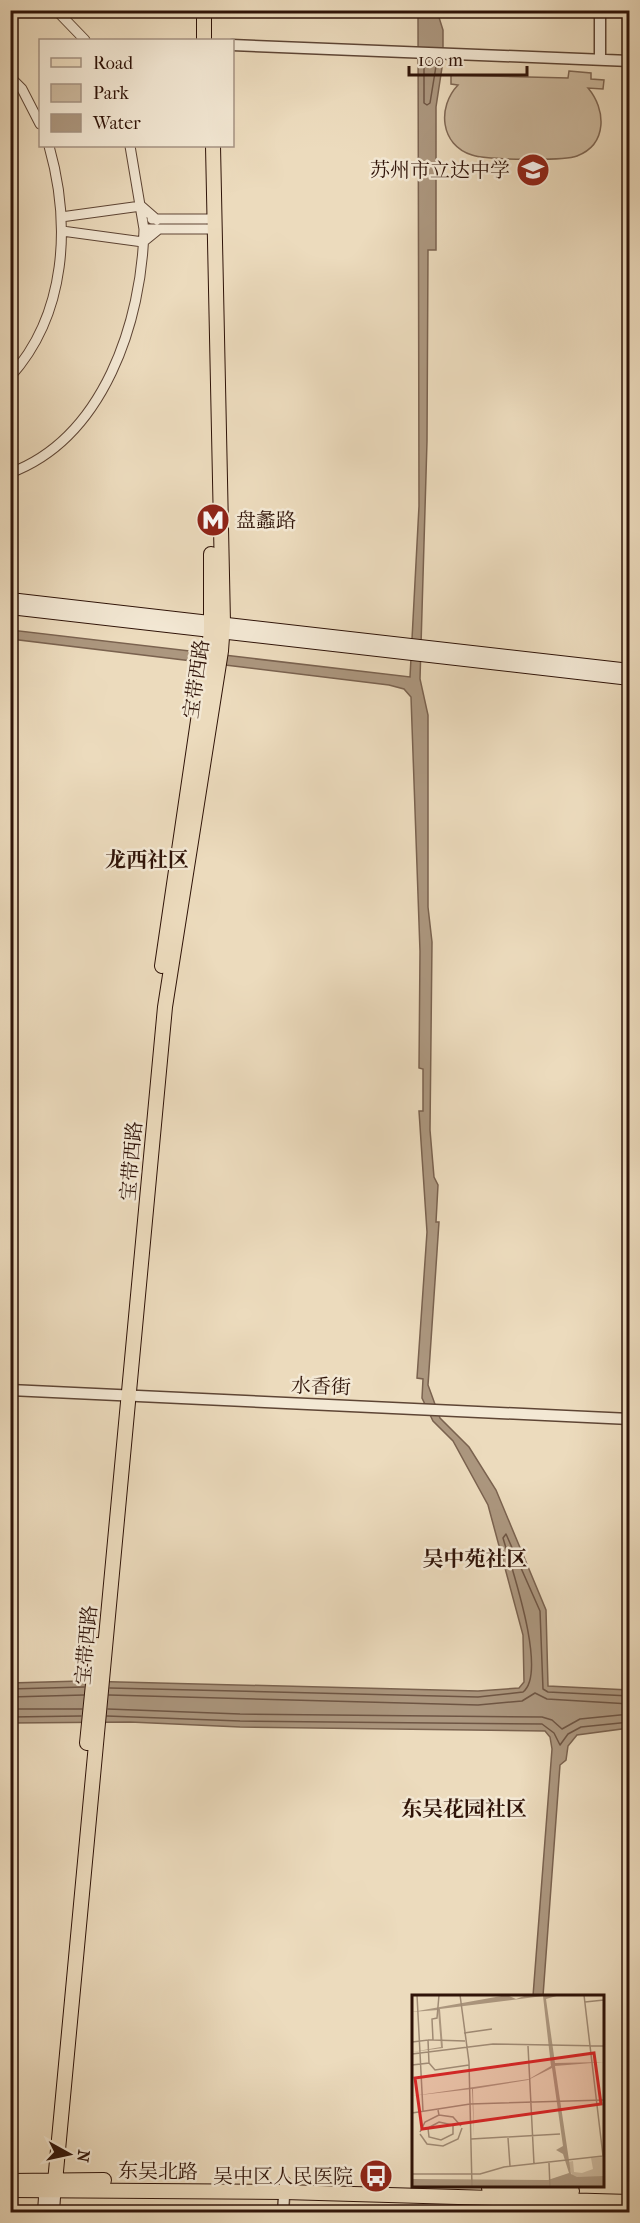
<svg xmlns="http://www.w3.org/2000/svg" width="640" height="2223" font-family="'IM FELL French Canon','Noto Serif SC',serif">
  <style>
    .green { fill: #ccb99e; stroke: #7e6653; stroke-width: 1.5 }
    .water { fill: #ac977f; stroke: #7a624f; stroke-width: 1.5 }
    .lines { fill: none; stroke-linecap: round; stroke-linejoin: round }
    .shore { stroke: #6e5544; stroke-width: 1.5 }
    .minor-casing { stroke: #5e4535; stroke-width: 11 }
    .tertiary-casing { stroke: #5e4535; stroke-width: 13 }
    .secondary-casing { stroke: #2f1308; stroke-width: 14 }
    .primary-casing { stroke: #2f1308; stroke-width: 16 }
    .minor { stroke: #f3e8d4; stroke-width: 9 }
    .tertiary { stroke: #f3e8d4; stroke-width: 10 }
    .secondary { stroke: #f3e8d4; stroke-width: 12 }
    .primary { stroke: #ecdbbd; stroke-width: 14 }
    .labels { text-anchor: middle; stroke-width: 5; stroke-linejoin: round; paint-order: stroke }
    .poi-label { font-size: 20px; fill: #2f1308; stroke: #f3e8d4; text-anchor: end }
    .street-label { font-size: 20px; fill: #2f1308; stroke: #f3e8d4 }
    .neighbourhood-label { font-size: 21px; font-weight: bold; fill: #2f1308; stroke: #f3e8d4 }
    .inset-road { fill: none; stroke: #a08b75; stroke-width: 1.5 }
    .view { fill: #d62828; fill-opacity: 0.15; stroke: #d62828; stroke-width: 3 }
    .inset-edge { fill: none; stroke: #2f1308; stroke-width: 3 }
  </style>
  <rect width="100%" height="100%" fill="#ecdbbd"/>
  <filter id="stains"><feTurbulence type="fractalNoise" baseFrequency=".00333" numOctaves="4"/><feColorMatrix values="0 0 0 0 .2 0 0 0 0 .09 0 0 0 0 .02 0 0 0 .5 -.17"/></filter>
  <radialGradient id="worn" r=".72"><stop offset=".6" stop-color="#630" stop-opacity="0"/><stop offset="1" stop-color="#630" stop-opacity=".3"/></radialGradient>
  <path class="green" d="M569 71 591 73V79L604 80 603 89 588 88C606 109 608 144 577 156 564 161 487 160 472 155 440 145 437 107 458 85L451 84V75L568 78Z"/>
  <path class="water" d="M418 11H437L443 30V61L436 107V250H428L427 441 420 679 428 715V907L432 942 430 1130 434 1177 438 1185 436 1222H439L428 1385 440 1418 469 1447 496 1490 546 1610 548 1686 629 1690V1728L577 1735 568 1746 566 1760 560 1765 543 1996H533L552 1749 550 1737 545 1731 240 1727 130 1722 11 1723 10 1683 81 1681 478 1691 519 1688 524 1682 523 1635 488 1505 453 1441 433 1421 422 1398 423 1379 417 1378 427 1232 419 1111H423V1069L419 1068 420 951 411 697 404 689 389 685 11 639V630L410 677 419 506Z"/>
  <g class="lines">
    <path class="shore" d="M424 59V103L427 105 430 103 437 60
      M110 1688 478 1697 523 1692C548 1673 511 1566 503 1538L506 1534 540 1611 543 1689 548 1692 630 1696
      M10 1689 84 1687
      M109 1695 478 1705 522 1701 535 1693 547 1699 630 1704
      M10 1697 84 1695
      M10 1709H82
      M108 1709 240 1714 542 1717 552 1720 562 1729 580 1719 630 1714
      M107 1716 240 1721 542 1724 554 1733 560 1745 568 1734 581 1727 630 1722
      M10 1717 81 1716"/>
    <g class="minor-casing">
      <path id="minor" d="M56 10 85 40
        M10 77 22 89 40 124
        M130 146 144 229H213
        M61 217 141 206 157 220
        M152 219H213
        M62 231 143 242 159 229
        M10 377C67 314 71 224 49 146
        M10 473C104 438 142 321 144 229"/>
    </g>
    <g class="tertiary-casing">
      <path id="tertiary" d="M600 10V59
        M232 45 630 61
        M10 1390 630 1419
        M283 2212 285 2182"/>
    </g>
    <g class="secondary-casing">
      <path id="secondary" d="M10 599 630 670
        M10 608 630 679
        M44 2212 46 2182
        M53 2212 55 2182"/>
    </g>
    <g class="primary-casing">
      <path id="primary" d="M204 10V40
        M162 966 211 632V554
        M87 1743 97 1645
        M10 2181 104 2180
        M55 2182 165 1007 221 651 223 623 213 146
        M489 2188 572 2191
        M10 2190 284 2192 630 2202"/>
    </g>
    <use href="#minor" class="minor"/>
    <use href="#tertiary" class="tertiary"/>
    <use href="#secondary" class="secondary"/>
    <use href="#primary" class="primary"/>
  </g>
  <defs>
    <g id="school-disc" transform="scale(1.725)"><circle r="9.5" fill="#8f2418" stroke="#f3e8d4"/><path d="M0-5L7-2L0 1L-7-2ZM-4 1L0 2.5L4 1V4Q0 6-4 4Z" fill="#fff"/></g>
    <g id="metro-disc" transform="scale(1.725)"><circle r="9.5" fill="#8f2418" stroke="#f3e8d4"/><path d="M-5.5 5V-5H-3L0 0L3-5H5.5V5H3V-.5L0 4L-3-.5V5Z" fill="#fff"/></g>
    <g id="bus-disc" transform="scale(1.725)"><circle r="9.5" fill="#8f2418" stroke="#f3e8d4"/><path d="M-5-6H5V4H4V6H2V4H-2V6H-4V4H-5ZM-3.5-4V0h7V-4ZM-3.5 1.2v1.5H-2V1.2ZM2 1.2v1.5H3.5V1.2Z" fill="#fff"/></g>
  </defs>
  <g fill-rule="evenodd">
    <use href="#school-disc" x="533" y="170"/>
    <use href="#metro-disc" x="213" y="520"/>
    <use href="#bus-disc" x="376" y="2176"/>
  </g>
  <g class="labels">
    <g class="poi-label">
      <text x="510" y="177">苏州市立达中学</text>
      <text x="236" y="527" text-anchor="start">盘蠡路</text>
      <text x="353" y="2183">吴中区人民医院</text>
    </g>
    <g class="street-label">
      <text transform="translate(196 679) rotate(-82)" y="7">宝带西路</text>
      <text transform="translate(131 1161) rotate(-85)" y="7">宝带西路</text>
      <text transform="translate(321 1386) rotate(2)" y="7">水香街</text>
      <text transform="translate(86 1645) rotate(-85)" y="7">宝带西路</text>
      <text transform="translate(158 2171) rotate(1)" y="7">东吴北路</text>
    </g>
    <g class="neighbourhood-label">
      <text x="147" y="867">龙西社区</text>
      <text x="475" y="1566">吴中苑社区</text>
      <text x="464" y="1816">东吴花园社区</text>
    </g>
  </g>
  <g transform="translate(412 1995)">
    <rect width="192" height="192" fill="#ecdbbd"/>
    <path d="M191 162 192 182 161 184 156 167 161 166 162 177 170 178 181 174 179 163Z" fill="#ccb99e"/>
    <path d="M95 0 104 4 115 0H148L134 4 143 68 192 67 143 71 159 179 165 182 192 181V192H0V184L136 185 157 178 151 159 144 155 151 151 140 73 116 85 61 94 62 142 60 94 0 101 117 84 139 71 131 1 28 14 31 53 0 57 29 52 26 15 0 17Z" fill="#ac977f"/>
    <path class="inset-road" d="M5 0 11 116M48 0 57 67 60 192M172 0 191 161M173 7 192 5M52 38 80 34M16 45H21L20 24 25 23 27 0M21 45 53 46M0 47 16 45 17 68 0 70M116 51 122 169M0 59 81 49 192 51M17 68 23 75 57 70M0 118 58 109 192 105M27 120 41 122 49 131M27 127 41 130V139L29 145 17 142 16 133ZM8 137 13 127 27 120 26 115M8 139 15 149 31 151 46 144 50 133M96 143 98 171M59 144 148 139M137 168 138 192M0 179H68L92 172 191 161"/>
    <path class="view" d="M182 58 189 109 10 134 3 83Z"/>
    <rect width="192" height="192" class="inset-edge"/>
  </g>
  <rect width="640" height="2223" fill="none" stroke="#ecdbbd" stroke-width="36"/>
  <rect x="12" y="12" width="616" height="2199" fill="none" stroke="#2f1308" stroke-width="3"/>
  <rect x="18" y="18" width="604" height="2187" fill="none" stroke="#2f1308" stroke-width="1.5"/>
  <rect x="39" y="39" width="195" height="108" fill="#f3e8d4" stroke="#a59382" stroke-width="1.5"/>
  <rect x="51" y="58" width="30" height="9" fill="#ecdbbd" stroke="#a59382" stroke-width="1.5"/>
  <text x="93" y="69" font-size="18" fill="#2f1308">Road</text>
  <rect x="51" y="84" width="30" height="18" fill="#ccb99e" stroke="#a59382" stroke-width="1.5"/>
  <text x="93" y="99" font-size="18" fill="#2f1308">Park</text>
  <rect x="51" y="114" width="30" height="18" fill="#ac977f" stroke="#a59382" stroke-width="1.5"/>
  <text x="93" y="129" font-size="18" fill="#2f1308">Water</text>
  <g transform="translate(69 2154) rotate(98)" stroke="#f3e8d4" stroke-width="4.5" paint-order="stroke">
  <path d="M0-4.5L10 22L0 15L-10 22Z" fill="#2f1308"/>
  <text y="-9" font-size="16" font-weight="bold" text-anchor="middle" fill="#2f1308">N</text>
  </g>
  <path d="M409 66v9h118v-9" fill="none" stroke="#2f1308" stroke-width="3"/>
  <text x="418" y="66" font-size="18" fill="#2f1308" stroke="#f3e8d4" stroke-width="4.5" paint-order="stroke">100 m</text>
  <rect width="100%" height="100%" filter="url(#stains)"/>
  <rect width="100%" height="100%" fill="url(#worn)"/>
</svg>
